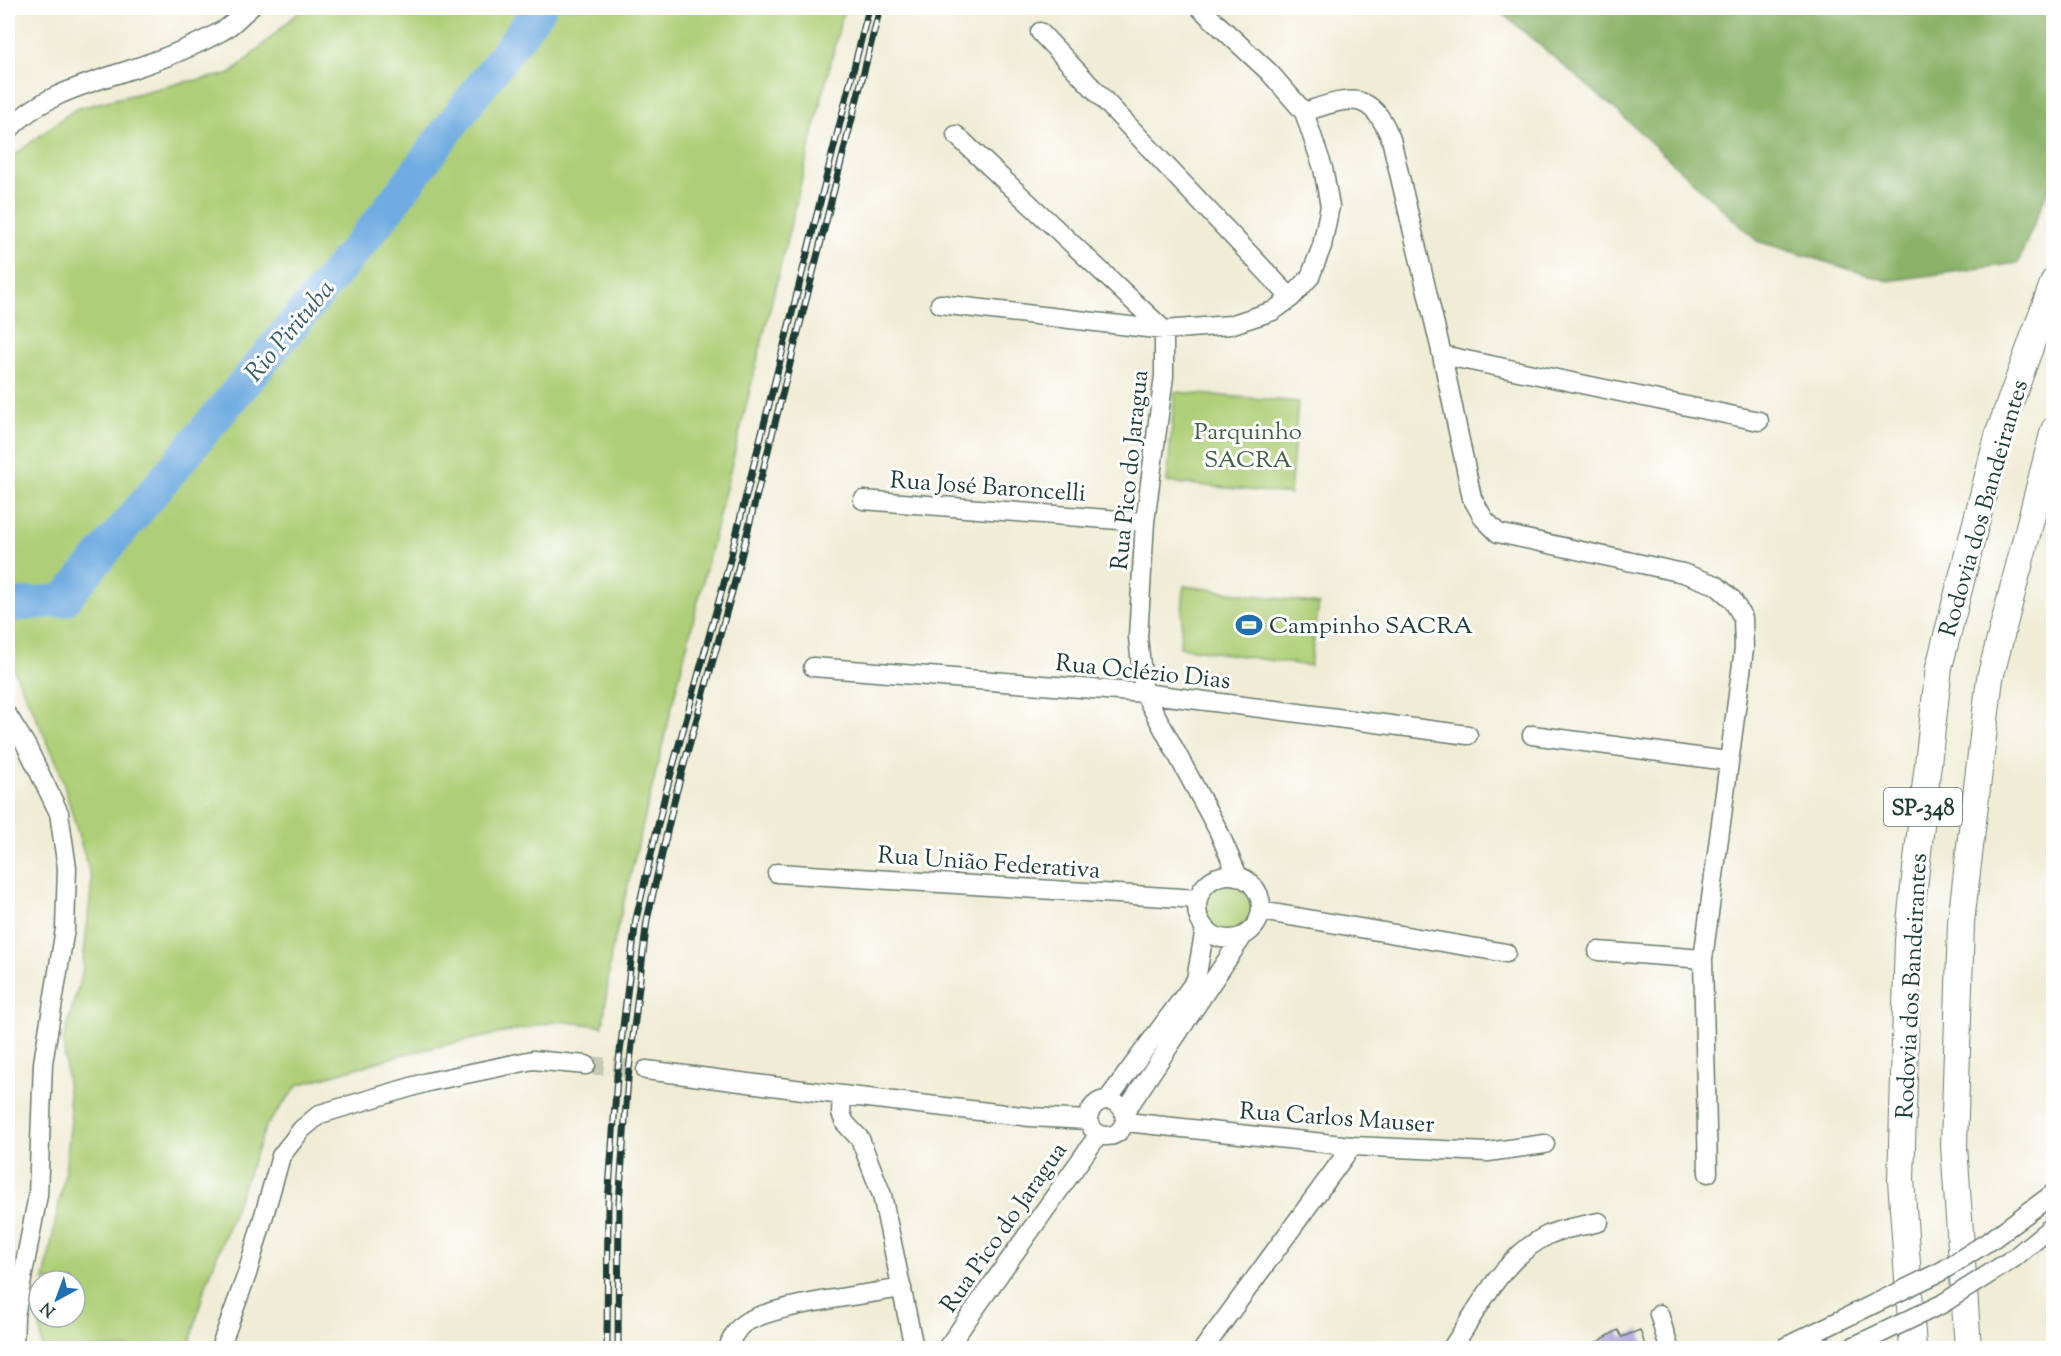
<svg xmlns="http://www.w3.org/2000/svg" width="2061" height="1356" font-family="'Sorts Mill Goudy',serif">
  <style>
    .green { fill: #aecf77; stroke: #668656; stroke-width: 1.5 }
    .forest { fill: #8ab268; stroke: #54784e; stroke-width: 1.5 }
    .lines { fill: none; stroke-linecap: round; stroke-linejoin: round }
    .river { stroke: #6face1; stroke-width: 33 }
    .building { fill: #a9a0d5 }
    .minor-tunnel { stroke: #c6c9b5; stroke-width: 18; stroke-dasharray: 18 9; stroke-linecap: butt }
    .minor-casing { stroke: #687a6c; stroke-width: 21 }
    .highway-casing { stroke: #687a6c; stroke-width: 28 }
    .minor { stroke: #fff; stroke-width: 18 }
    .highway { stroke: #fff; stroke-width: 26 }
    .rail-casing { stroke: #1f3d34; stroke-width: 7 }
    .rail { stroke: #fff; stroke-width: 4.5; stroke-dasharray: 14; stroke-linecap: butt }
    .minor-bridge-casing { stroke: #687a6c; stroke-width: 21; stroke-linecap: butt }
    .minor-bridge { stroke: #fff; stroke-width: 18 }
    .labels { text-anchor: middle; stroke-width: 6; stroke-linejoin: round; paint-order: stroke }
    .shield { fill: #fff; stroke: #627771; stroke-width: 1.5 }
    .shield-label { font-size: 22px; font-weight: bold; fill: #1f3d34 }
    .park-label { font-size: 24px; fill: #436245; stroke: #fff }
    .street-label { font-size: 24px; fill: #1f3d34; stroke: #fff }
    .poi-label { font-size: 24px; fill: #1f3d34; stroke: #fff; text-anchor: start }
    .water-label { font-size: 26px; font-style: italic; fill: #375e68; stroke: #fff }
  </style>
  <rect width="100%" height="100%" fill="#fff"/>
  <filter id="ink" filterUnits="userSpaceOnUse"><feTurbulence type="fractalNoise" baseFrequency=".0167" numOctaves="2"/><feDisplacementMap in="SourceGraphic" scale="12" xChannelSelector="R" yChannelSelector="G"/><feConvolveMatrix kernelMatrix="1 2 1 2 8 2 1 2 1" color-interpolation-filters="sRGB"/></filter>
  <filter id="wash" filterUnits="userSpaceOnUse"><feTurbulence type="fractalNoise" baseFrequency=".008" numOctaves="4" result="noise"/><feDisplacementMap in="SourceGraphic" scale="24" xChannelSelector="R" yChannelSelector="G"/><feGaussianBlur stdDeviation="1.35" result="paint"/><feColorMatrix in="noise" values="0 0 0 0 0 0 0 0 0 0 0 0 0 0 0 0 0 1.4 0 .05"/><feComposite in="paint" operator="in"/></filter>
  <g filter="url(#wash)">
    <rect width="100%" height="100%" fill="#f0ecd5"/>
    <path class="green" d="M303 8H844L611 954 603 1026 558 1021 404 1054 298 1085 266 1126 203 1293 189 1348H42L39 1312V1317H75V1281H44L64 1178 71 1121 63 1041 82 973 92 881 58 765 8 657V160L75 109 180 83 231 74Z
      M1175 392 1298 402 1290 494 1167 482Z
      M1184 586 1319 604 1310 666 1180 647Z
      M1203 908a25 25 0 1 1 50 0a25 25 0 1 1-50 0Z"/>
    <path class="forest" d="M1496 8H2053V178L2018 263 1888 281 1757 241 1616 110Z"/>
    <g class="lines">
      <path class="river" d="M8 606 64 600 379 221 540 8"/>
    </g>
    <g id="blocks">
      <path class="building" d="M1618 1330 1622 1337 1640 1330 1646 1348H1587Z"/>
    </g>
  </g>
  <g filter="url(#ink)">
    <use href="#blocks" fill-opacity="0" stroke="#687a6c" stroke-width="1.5"/>
    <g class="lines">
      <path class="minor-tunnel" d="M586 1065 646 1070"/>
      <g class="minor-casing">
        <path id="minor" d="M1040 32 1291 298
          M1304 112C1348 98 1370 87 1391 139L1442 355 1472 498 1484 519 1498 533 1683 573 1716 585 1732 599 1743 618 1744 649 1703 959 1708 1173
          M8 131C38 96 87 84 129 70 160 60 193 47 222 31 232 26 241 15 250 8
          M956 135 1164 330V376L1145 522 1138 637 1144 693 1218 830 1238 876
          M940 304 1164 330 1230 325 1273 311 1291 298 1310 277 1322 246 1330 206 1323 168 1304 112 1269 72 1200 8
          M1442 355 1759 421
          M863 500 1145 522
          M813 667 1144 693 1468 735
          M8 716 26 745 59 813 67 868 65 929 43 1063 38 1195 15 1316 14 1348
          M1532 735 1727 761
          M777 873 1198 899
          M1197 907a32 32 0 1 1 64 0a32 32 0 1 1-64 0Z
          M1261 911 1506 953
          M1598 951 1703 959
          M646 1070 842 1095 841 1113 845 1123 860 1139 882 1195 914 1348
          M842 1095 1030 1117 1088 1120
          M1108 1099 1196 980 1205 928
          M1089 1118a18 18 0 1 1 36 0a18 18 0 1 1-36 0Z
          M1125 1112 1243 936
          M1126 1122 1352 1146 1488 1152 1545 1144
          M1659 1314 1669 1348
          M220 1348 247 1274 281 1156 302 1129 320 1114 428 1082 533 1060 586 1065
          M729 1348C729 1340 739 1326 746 1322 782 1303 859 1296 902 1288
          M947 1348 1099 1134
          M1204 1348 1352 1146
          M1452 1348C1479 1308 1503 1256 1550 1234 1564 1228 1583 1226 1599 1222"/>
      </g>
      <g class="highway-casing">
        <path id="highway" d="M1913 1348 1901 1180 1908 940 1939 667 1999 433 2054 281
          M1968 1348 1954 1146 1961 922 1990 678 2054 430"/>
      </g>
      <use href="#minor" class="minor"/>
      <use href="#highway" class="highway"/>
      <g class="rail-casing">
        <path id="rail" d="M607 1348 608 1203 617 1077 636 919 665 795 725 579 869 8
          M618 1348 619 1203 628 1078 647 920 675 797 735 581 880 8"/>
      </g>
      <use href="#rail" class="rail"/>
      <g class="minor-bridge-casing">
        <path id="minor-bridge" d="M1783 1348 1942 1271 1994 1238 2054 1193
          M1850 1348 1942 1304 2014 1258 2054 1225"/>
      </g>
      <use href="#minor-bridge" class="minor-bridge"/>
    </g>
  </g>
  <defs>
    <g id="stadium-bare" transform="scale(2.07)"><path d="M0-5a6.5 5 0 1 0 0 10a6.5 5 0 1 0 0-10ZM-3.5-1.8h7v3.6h-7Z" fill="#1f6fb2" stroke="#fff" stroke-width="2.5" paint-order="stroke"/></g>
  </defs>
  <g fill-rule="evenodd">
    <use href="#stadium-bare" x="1249" y="625"/>
  </g>
  <g class="labels">
    <rect class="shield" x="1884" y="788" width="78" height="38" rx="4.5"/>
    <g class="shield-label">
      <text x="1923" y="815">SP-348</text>
    </g>
    <g class="park-label">
      <text x="1248" y="439">Parquinho<tspan x="1248" dy="28">SACRA</tspan></text>
    </g>
    <g class="street-label">
      <text transform="translate(1129 470) rotate(-84)" y="8">Rua Pico do Jaragua</text>
      <text transform="translate(988 486) rotate(4)" y="8">Rua José Baroncelli</text>
      <text transform="translate(1983 508) rotate(-74)" y="8">Rodovia dos Bandeirantes</text>
      <text transform="translate(1143 671) rotate(6)" y="8">Rua Oclézio Dias</text>
      <text transform="translate(989 862) rotate(4)" y="8">Rua União Federativa</text>
      <text transform="translate(1911 986) rotate(-87)" y="8">Rodovia dos Bandeirantes</text>
      <text transform="translate(1337 1117) rotate(4)" y="8">Rua Carlos Mauser</text>
      <text transform="translate(1003 1227) rotate(-55)" y="8">Rua Pico do Jaragua</text>
    </g>
    <g class="poi-label">
      <text x="1269" y="633">Campinho SACRA</text>
    </g>
    <g class="water-label">
      <text transform="translate(289 330) rotate(-50)" y="9">Rio Pirituba</text>
    </g>
  </g>
  <rect width="2061" height="1356" fill="none" stroke="#fff" stroke-width="30"/>
  <g transform="translate(57 1299) rotate(221)"><circle r="28" fill="#ffffff" stroke="#a5b1ae" stroke-width="1.5"/>
  <path d="M0-4.5L10 22L0 15L-10 22Z" fill="#1f6fb2"/>
  <text y="-9" font-size="16" font-weight="bold" text-anchor="middle" fill="#1f3d34">N</text>
  </g>
</svg>
